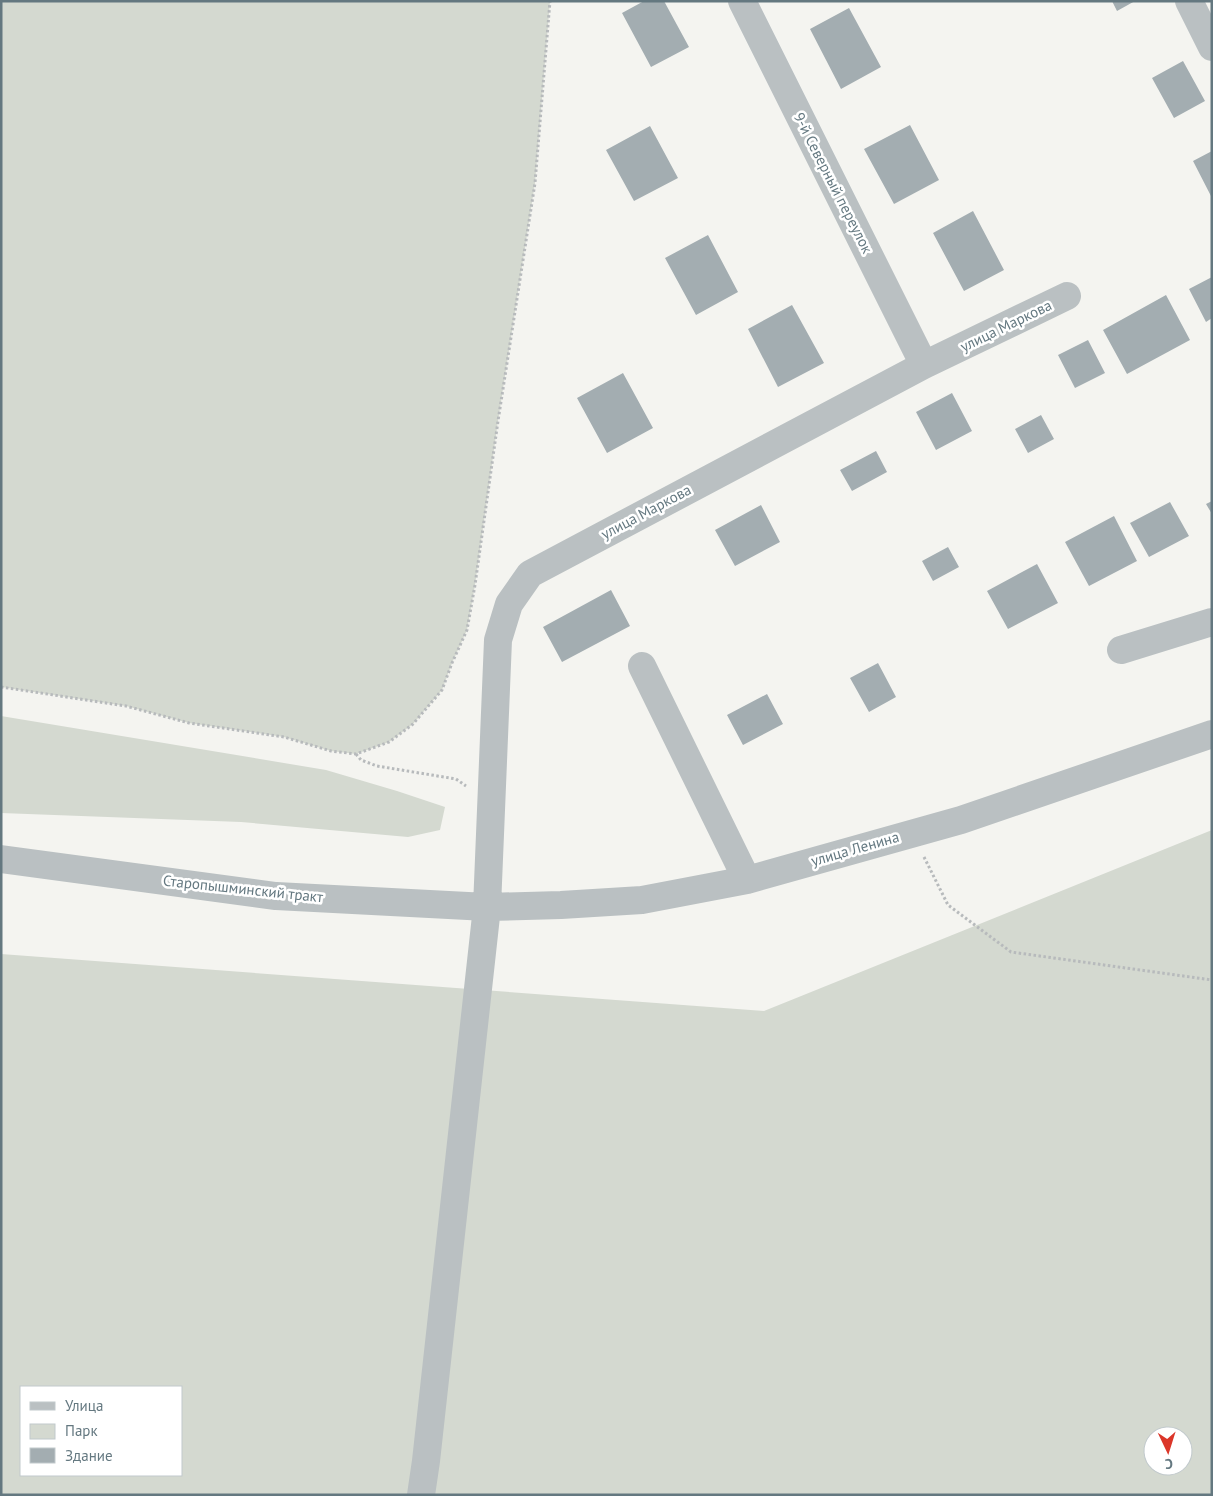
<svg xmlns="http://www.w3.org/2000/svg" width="1213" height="1496" font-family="'PT Sans',sans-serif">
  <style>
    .green { fill: #d4d9d0; fill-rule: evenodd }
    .building { fill: #a3adb1 }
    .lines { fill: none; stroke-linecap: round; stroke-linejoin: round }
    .path { stroke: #b7babc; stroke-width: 3; stroke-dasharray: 2.5 2.5; stroke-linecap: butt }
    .minor { stroke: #bac0c2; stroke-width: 28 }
    .labels { text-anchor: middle; stroke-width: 5; stroke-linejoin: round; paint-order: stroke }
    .street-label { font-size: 15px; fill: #647880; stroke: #fff }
  </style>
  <rect width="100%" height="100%" fill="#f4f4f0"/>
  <path class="green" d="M1 1H550L535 183 498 421 475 585 467 630 452 663 442 690 413 724 389 742 356 754 331 751 284 737 189 723 126 706 1 687Z
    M1 716 326 770 397 791 445 807 440 830 408 837 241 822 1 813Z
    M1212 830V1495H1V954L764 1011ZM21 1387H181V1475H21ZM1153 1436H1183V1466H1153Z"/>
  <path class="building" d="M644 1H664L689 47 651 67 622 13Z
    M1112 1H1135L1117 11Z
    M849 8 881 67 841 89 810 29Z
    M1183 61 1205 101 1174 118 1152 78Z
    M910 125 939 180 894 204 864 149Z
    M650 126 678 178 634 201 606 150Z
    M1212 151V198L1193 161Z
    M973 211 1004 270 964 291 933 233Z
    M708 235 738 292 696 315 665 258Z
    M1212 277V318L1206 322 1189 289Z
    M1166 295 1190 340 1127 374 1103 330Z
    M792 305 824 363 778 387 748 329Z
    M1088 340 1105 373 1075 388 1058 355Z
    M623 373 653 428 607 453 577 398Z
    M952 393 972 431 936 450 916 412Z
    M1041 415 1054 439 1028 453 1015 429Z
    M876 451 887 472 852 491 840 470Z
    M1212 501V514L1206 504Z
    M1170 502 1189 536 1149 557 1130 523Z
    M761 505 780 542 735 566 715 530Z
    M1114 516 1137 561 1089 586 1065 542Z
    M948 547 959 567 933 581 922 561Z
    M1037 564 1058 603 1008 629 987 591Z
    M611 590 630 626 562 662 543 627Z
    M878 663 896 697 869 712 850 678Z
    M767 694 783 724 743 745 727 715Z"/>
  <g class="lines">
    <path class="path" d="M1 687 126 706 189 723 284 737 331 751 356 754 389 742 413 724 442 690 452 663 467 630 475 585 498 421 535 183 550 1
      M356 754 361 760 377 766 456 779 466 786
      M924 857 948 905 1011 952 1212 980"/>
    <path class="minor" d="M742 1 924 365
      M1189 1 1212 47
      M1121 650 1212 622
      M642 666 747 880
      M1 859 276 896 487 907 561 905 642 900 747 880 961 820 1212 734
      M421 1495 426 1461 487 907 498 640 509 604 530 574 924 365 1067 296"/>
  </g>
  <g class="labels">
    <g class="street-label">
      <text transform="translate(833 183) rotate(63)" y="5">9-й Северный переулок</text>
      <text transform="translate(1006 326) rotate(-26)" y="5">улица Маркова</text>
      <text transform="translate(646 512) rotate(-28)" y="5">улица Маркова</text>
      <text transform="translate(855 849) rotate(-16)" y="5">улица Ленина</text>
      <text transform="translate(243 889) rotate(6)" y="5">Старопышминский тракт</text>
    </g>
  </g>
  <rect width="1213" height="1496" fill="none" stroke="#647880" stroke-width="5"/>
  <rect x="20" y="1386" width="162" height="90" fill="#ffffff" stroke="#c1c9cc"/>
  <rect x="30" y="1402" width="25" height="8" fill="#bac0c2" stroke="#c1c9cc"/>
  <text x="65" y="1411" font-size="15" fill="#647880">Улица</text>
  <rect x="30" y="1424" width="25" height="15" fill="#d4d9d0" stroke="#c1c9cc"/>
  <text x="65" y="1436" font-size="15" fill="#647880">Парк</text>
  <rect x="30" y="1448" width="25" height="15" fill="#a3adb1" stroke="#c1c9cc"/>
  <text x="65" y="1461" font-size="15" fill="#647880">Здание</text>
  <g transform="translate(1168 1451) rotate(176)"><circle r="24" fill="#ffffff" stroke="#c1c9cc"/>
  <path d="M0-4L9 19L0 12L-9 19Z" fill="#db3629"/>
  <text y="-8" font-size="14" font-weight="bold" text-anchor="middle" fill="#647880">С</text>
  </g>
</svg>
